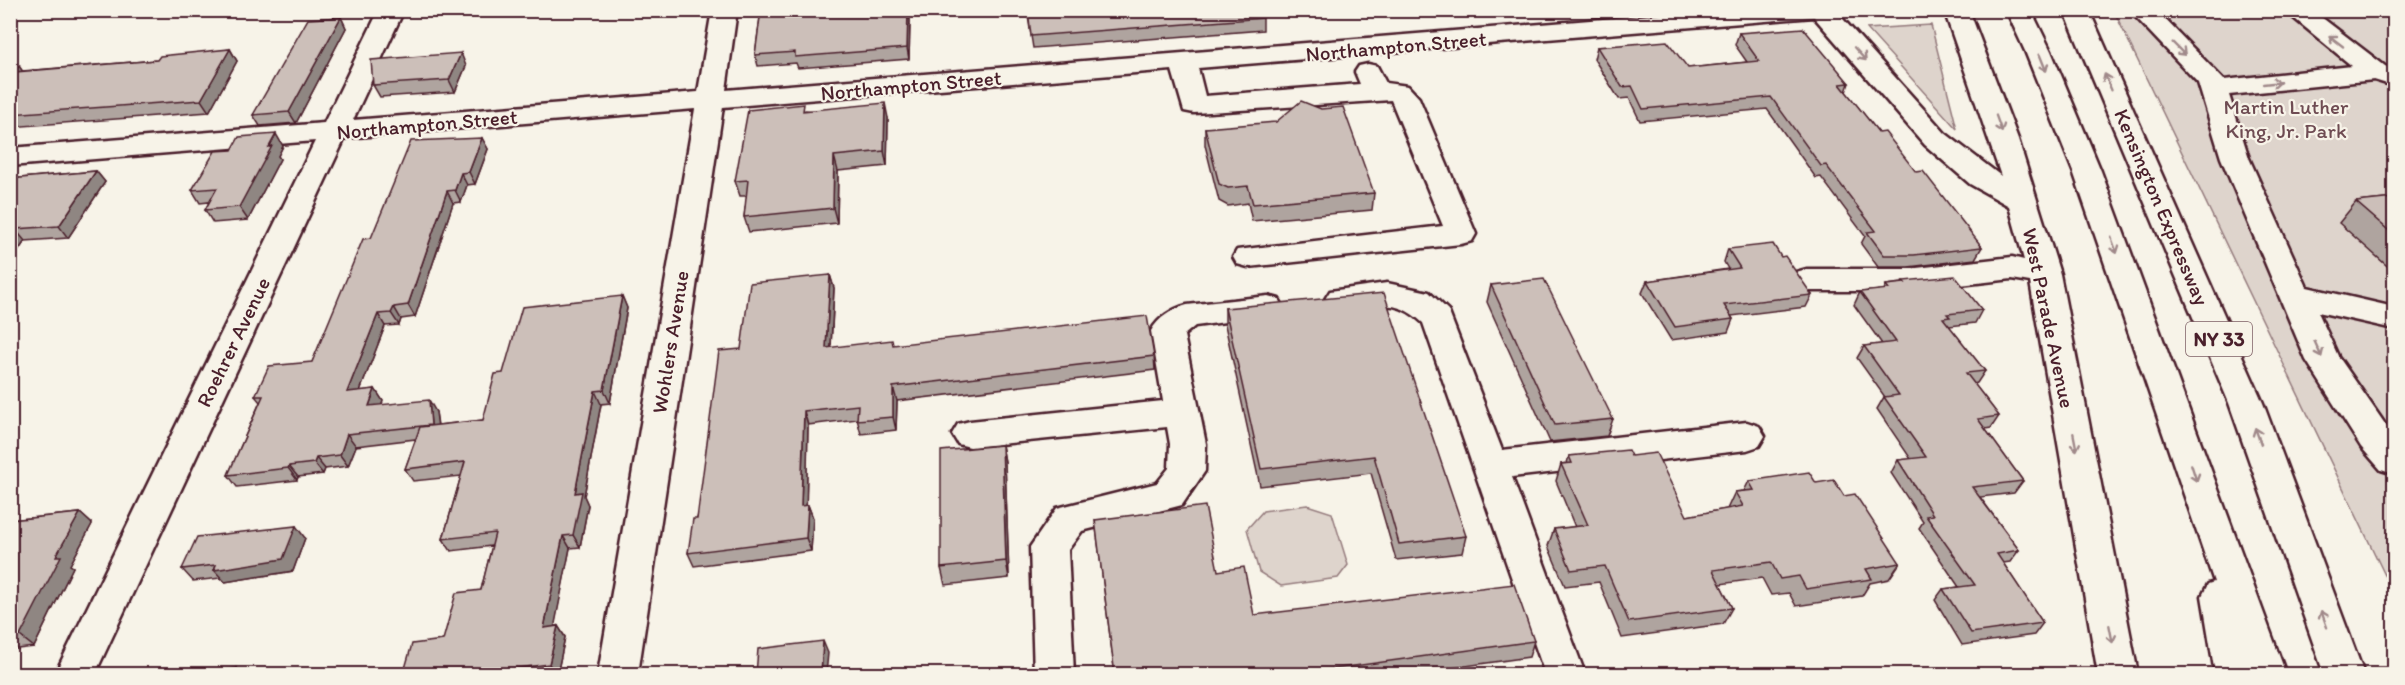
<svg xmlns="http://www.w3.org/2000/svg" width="2405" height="685" viewBox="0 0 2405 685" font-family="Itim,sans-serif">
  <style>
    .green { fill: #ded4cc; stroke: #947a7c; stroke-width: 1.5 }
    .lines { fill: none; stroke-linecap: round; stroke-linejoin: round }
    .minor-casing { stroke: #4a1f2b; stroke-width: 5 }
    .highway-casing { stroke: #4a1f2b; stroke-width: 5 }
    .minor { fill: #f7f3e8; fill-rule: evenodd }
    .highway { fill: #f7f3e8; fill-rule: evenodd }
    .wall { fill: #afa49f; stroke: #4a1f2b; stroke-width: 1.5 }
    .shaded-wall { fill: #8f8682; stroke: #4a1f2b; stroke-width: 1.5 }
    .building { fill: #ccbfb9; stroke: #4a1f2b; stroke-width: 1.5 }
    .oneway { stroke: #a0898a }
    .labels { text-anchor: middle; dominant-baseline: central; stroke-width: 4.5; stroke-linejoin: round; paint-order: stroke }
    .shield { fill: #f7f3e8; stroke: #7e5f64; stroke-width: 1.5 }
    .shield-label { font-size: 20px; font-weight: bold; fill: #4a1f2b }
    .street-label { font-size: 21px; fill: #4a1f2b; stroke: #f7f3e8 }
    .park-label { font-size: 21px; fill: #6f4c53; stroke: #f7f3e8 }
  </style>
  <rect width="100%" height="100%" fill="#f7f3e8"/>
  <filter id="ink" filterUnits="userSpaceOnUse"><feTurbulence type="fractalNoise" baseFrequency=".0167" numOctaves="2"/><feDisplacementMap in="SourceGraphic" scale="12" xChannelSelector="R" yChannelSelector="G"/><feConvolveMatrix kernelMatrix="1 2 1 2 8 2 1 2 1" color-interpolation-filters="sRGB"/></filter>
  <g filter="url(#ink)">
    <g class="green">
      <path d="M2114,11H2394V594Z"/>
      <path d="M1931,25L1957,129L1867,29Z"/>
      <path d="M1307,505L1332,513L1348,565L1338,578L1281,586L1259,572L1247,529L1263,511Z"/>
    </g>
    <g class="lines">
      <defs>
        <g id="minor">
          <path d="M379,10H404L353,120L698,92L712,10H737L726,90L1713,10H1835L1945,133L2001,176L1944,10H1969L2018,139L2060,274L2138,674H2098L2030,282L2012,279L1908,291H1807L1796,288L1791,280L1796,272L1807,269H1908L2012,257L2024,260L2009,206L1970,184L1925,145L1814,17L1198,68L1205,96L1360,84L1355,72L1359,66L1368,64L1377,66L1386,83L1408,86L1419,98L1476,234L1472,241L1461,244L1248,267L1237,264L1233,257L1237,250L1443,226L1391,100L1194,113L1184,111L1172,70L723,107L638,674H598L695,109L345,138L95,674H55L315,141L10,166V148L324,123Z"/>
          <path d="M2129,10H2156L2224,80L2352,66L2284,10H2312L2385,66L2394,70V82L2387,84L2374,80L2229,95L2249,158L2307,287L2394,307V329L2318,312L2338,356L2394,437V474L2381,470L2361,447L2306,360L2221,158L2198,83Z"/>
          <path d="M1387,283L1429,292L1448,310L1502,450L1747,422L1759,426L1765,436L1759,446L1747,450L1512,477L1585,674H1545L1423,323C1386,288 1368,318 1330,307L1325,299L1330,291Z"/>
          <path d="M1268,296L1279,299L1284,307L1279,315L1195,326L1184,335L1206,444L1205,471L1182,505L1082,531L1068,550L1074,674H1034L1030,547L1057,508L1157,483L1169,468L1170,444L1167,427L970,447L958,444L952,434L958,424L970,421L1163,401L1151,331C1158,318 1172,309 1187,305Z"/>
        </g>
        <g id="highway">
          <path d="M2006,10H2031L2051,51L2101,171L2286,674H2215L2202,596L2208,584L2214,582L2073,171L2025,51Z"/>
          <path d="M2064,10H2089L2263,403L2364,674H2324L2229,403Z"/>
        </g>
      </defs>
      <use href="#minor" class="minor-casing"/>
      <use href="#highway" class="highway-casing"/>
      <use href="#minor" class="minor"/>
      <use href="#highway" class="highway"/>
    </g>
    <g class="wall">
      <path d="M761,10H794V13L908,10L910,20L909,59L798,68L796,63L758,66L755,55Z"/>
      <path d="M1027,10H1261L1263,18V30L1033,48Z"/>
      <path d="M341,17L346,28L296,123L260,126L253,115Z"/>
      <path d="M1739,33L1849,83L1846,92L1879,133L1916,172L1982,247L1975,259L1908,267H1878L1861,244L1865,236L1821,177L1816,178L1767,109L1640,121L1629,98L1619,99L1594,59L1597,47L1688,68L1747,62L1735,45Z"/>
      <path d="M230,49L237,61L209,112L10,127V67L19,66L22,71L157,60Z"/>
      <path d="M466,66L455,92L380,97L373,85Z"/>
      <path d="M805,110L888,118L887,166L838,171L837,223L749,232L744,217L747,196H740L735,181Z"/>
      <path d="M1205,128L1374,193L1372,210L1252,221L1248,203L1228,206L1219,201L1205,145Z"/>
      <path d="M482,138L488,149L475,184L467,185L461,202L453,203L415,317L401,319L399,325L385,326L360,391L375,389L383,401L381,405L436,412L438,425L483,420L503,373L622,296L627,308L610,403L601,404L584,496L588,505L580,547L570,548L554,626H558L565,637L557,675H407L404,672L443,640L481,590L492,546L451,551L443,539L461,476L413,481L405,469L416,439L356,446L348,466L325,469L323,474L298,477L297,480L237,487L228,475L260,402L255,396L312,362L371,238Z"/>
      <path d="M283,146L278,156L280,159L248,220L213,223L205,210L209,202L200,203L192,190Z"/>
      <path d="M96,171L105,182L68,238L25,241L10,263V179Z"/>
      <path d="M2394,198V272L2339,223L2356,202Z"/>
      <path d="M1728,249L1812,295L1806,307L1731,316L1733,319L1728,332L1671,340L1642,293L1647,281L1728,269L1724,262Z"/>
      <path d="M830,275L834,288L831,348L894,345L1154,356L1155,370L897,401L896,430L861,434L857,419L808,425L806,505H808L813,518L811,551L694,566L688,553L741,349Z"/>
      <path d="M1903,281L1982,310L1975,323L1949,326L1985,371L1977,383L1974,384L1999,416L1991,428L1985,429L2023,481L2014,493L1980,497L2019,550L2010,562L2003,563L2043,623L2034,635L1962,645L1935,600L1943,589L1959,587L1919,528L1923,522L1891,473L1898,460L1911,459L1877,409L1884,397H1885L1857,358L1864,346L1882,344L1854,305L1860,292L1884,290L1886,285L1902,283Z"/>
      <path d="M1491,285L1613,419L1607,436L1550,442L1487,302Z"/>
      <path d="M1225,308L1466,536L1462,553L1396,560L1371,473L1260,486L1225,325Z"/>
      <path d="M1002,445L1005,462L1009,578L945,585L941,568Z"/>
      <path d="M1569,456H1631L1687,516L1727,509L1735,492L1744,491L1749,481L1816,483L1844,496L1900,563L1889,579L1870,583L1862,596L1796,606L1789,593L1771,595L1762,578L1720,584L1732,608L1723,624L1622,638L1599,582L1565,586L1548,546L1554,529L1575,527L1556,481L1561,464L1567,463Z"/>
      <path d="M80,513L92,524L70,565L73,567L34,647L10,650V520Z"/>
      <path d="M1095,520L1218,571L1254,615L1534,641L1529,657L1402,675H1115Z"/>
      <path d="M305,538L293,571L225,582L221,578L193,581L182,569Z"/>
    </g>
    <g class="shaded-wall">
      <path d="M908,10L910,20L909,59L907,48Z"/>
      <path d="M341,17L346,28L296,123L289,112Z"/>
      <path d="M230,49L237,61L209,112L201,100Z"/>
      <path d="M461,53L466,66L455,92L449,80Z"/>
      <path d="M19,66L28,79L14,72Z"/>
      <path d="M885,103L888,118L887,166L884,151Z"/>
      <path d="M276,134L283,146L278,156L280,159L248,220L239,207Z"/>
      <path d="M482,138L488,149L475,184L469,172Z"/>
      <path d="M834,156L838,171L837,223L833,208Z"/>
      <path d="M96,171L105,182L68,238L59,226Z"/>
      <path d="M461,173L467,185L461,202L455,190Z"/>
      <path d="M447,191L453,203L415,317L408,305Z"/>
      <path d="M15,229L25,241L10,263V237Z"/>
      <path d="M830,275L834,288L830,362L826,348Z"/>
      <path d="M622,296L627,308L610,403L604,390Z"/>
      <path d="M394,307L401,319L399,325L391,313Z"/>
      <path d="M378,314L385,326L355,404L347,392Z"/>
      <path d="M893,387L897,401L896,430L893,417Z"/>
      <path d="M375,389L383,401L377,418L369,406Z"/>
      <path d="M595,391L601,404L584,496L588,505L580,547L573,535L575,493Z"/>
      <path d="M429,400L436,412L439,436L431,425Z"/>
      <path d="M804,411L808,425L806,519L801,506Z"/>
      <path d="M347,434L356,446L348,466L340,455Z"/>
      <path d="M1002,445L1005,462L1009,578L1006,561Z"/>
      <path d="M316,458L325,469L323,474L314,463Z"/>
      <path d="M289,466L298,477L297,480L288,468Z"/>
      <path d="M808,505L813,518L811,551L806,538Z"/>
      <path d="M80,513L92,524L70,565L73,567L34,647L20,636L56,556Z"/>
      <path d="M296,526L305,538L293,571L225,582L214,570Z"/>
      <path d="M563,536L570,548L552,639L544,628Z"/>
      <path d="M558,626L565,637L557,675L549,664Z"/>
      <path d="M823,641L828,653L826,675H821Z"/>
      <path d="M237,668L244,675H235Z"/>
    </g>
    <g class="building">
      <path d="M761,10H791V14L841,10H870V11L908,10L907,48L795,57V52L755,55Z"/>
      <path d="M1028,10H1261L1263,18L1031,36Z"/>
      <path d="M341,17L289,112L253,115L308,19Z"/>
      <path d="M1803,28L1849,83L1840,84L1879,133L1885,132L1916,172L1923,171L1982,247L1914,255H1884L1867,232L1876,231L1826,165L1821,166L1771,97L1643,109L1632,86L1622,87L1597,47L1667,41L1688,68L1759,61L1739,33Z"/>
      <path d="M230,49L201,100L10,114V67L19,66L14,72L157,60L160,56Z"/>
      <path d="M461,53L449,80L373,85L371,60Z"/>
      <path d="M1301,101L1321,109L1343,107L1374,193L1253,204L1248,186L1228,188L1219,184L1205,128L1276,122Z"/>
      <path d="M885,103L884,151L834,156L833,208L744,217L748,180L735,181L748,110L804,104L803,111Z"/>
      <path d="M276,134L269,147L272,146L239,207L205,210L217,188L192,190L215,151L232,150L239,137Z"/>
      <path d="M482,138L469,172L461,173L455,190L447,191L408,305L394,307L391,313L378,314L347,392L375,389L369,406L429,400L431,425L347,434L340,455L316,458L314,463L289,466L288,468L228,475L263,396H255L269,366L312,362L363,239L371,238L411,141Z"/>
      <path d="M96,171L59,226L15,229L10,237V179Z"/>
      <path d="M2394,198V235L2356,202Z"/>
      <path d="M1773,244L1781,257L1785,256L1812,295L1724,305L1733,319L1675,327L1647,281L1740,268L1728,249Z"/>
      <path d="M830,275L826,348L892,340L893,345L1147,316L1154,356L893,387V417L857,420L858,405L804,411L801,506L808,505L806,538L688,553L693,519H697L719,351L741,349L750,283Z"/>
      <path d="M1955,276L1982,310L1947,314L1950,317L1943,318L1985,371L1966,373L1999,416L1978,419L2023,481L1972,487L2019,550L1997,554L2043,623L1971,633L1943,589L1975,585L1926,516L1933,515L1898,460L1926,457L1884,397L1899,395L1864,346L1896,342L1860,292L1889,289L1886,285L1905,283L1903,281Z"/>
      <path d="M1544,279L1613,419L1555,425L1491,285Z"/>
      <path d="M1384,293L1466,536L1399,544L1374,456L1261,469L1225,308Z"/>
      <path d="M622,296L604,390L595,391L575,493L582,492L573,535L563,536L544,628L558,626L549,664L466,675H427L428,669L404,672L412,644L443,640L456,593L481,590L495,533L443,539L465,462L405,469L420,427L483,420L495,374L503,373L522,307Z"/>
      <path d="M1002,445L1006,561L941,568V451Z"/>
      <path d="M1628,450L1631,456L1656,453L1687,516L1743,506L1735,492L1754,490L1749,481L1809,472L1816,483L1834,480L1844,496L1855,494L1900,563L1866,569L1872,579L1806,589L1799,576L1780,579L1771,562L1713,570L1732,608L1629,622L1605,566L1571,570L1554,529L1588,525L1561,464L1572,463L1569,456Z"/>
      <path d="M1205,506L1218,571L1244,567L1254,615L1514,584L1534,641L1289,675H1267L1266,668L1220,675H1115L1095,520Z"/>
      <path d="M80,513L56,556H61L20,636L10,637V520Z"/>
      <path d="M296,526L283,559L214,570L216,565L182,569L197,537Z"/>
      <path d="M823,641L821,675H756L758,649Z"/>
      <path d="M237,668L235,675H185Z"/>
    </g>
    <defs><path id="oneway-shaft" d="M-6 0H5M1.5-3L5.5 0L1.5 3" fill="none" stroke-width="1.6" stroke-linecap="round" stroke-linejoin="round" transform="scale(1.5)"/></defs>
    <g class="oneway">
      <use href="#oneway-shaft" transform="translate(2336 41) rotate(-142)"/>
      <use href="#oneway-shaft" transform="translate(2179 49) rotate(45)"/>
      <use href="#oneway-shaft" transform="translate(1860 54) rotate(48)"/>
      <use href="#oneway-shaft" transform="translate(2043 63) rotate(68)"/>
      <use href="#oneway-shaft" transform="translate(2108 82) rotate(-113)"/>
      <use href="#oneway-shaft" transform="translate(2272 83) rotate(-6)"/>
      <use href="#oneway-shaft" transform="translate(1999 124) rotate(70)"/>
      <use href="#oneway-shaft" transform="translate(2114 245) rotate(70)"/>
      <use href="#oneway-shaft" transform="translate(2318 349) rotate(66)"/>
      <use href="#oneway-shaft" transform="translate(2258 436) rotate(-110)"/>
      <use href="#oneway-shaft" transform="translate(2075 442) rotate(79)"/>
      <use href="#oneway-shaft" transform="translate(2194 473) rotate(72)"/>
      <use href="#oneway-shaft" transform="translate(2324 619) rotate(-110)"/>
      <use href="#oneway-shaft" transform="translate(2111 634) rotate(79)"/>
    </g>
  </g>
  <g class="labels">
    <rect class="shield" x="2186" y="322" width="66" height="34" rx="4.5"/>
    <g class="shield-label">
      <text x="2219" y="339">NY 33</text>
    </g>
    <g class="street-label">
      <text transform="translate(1396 46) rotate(-5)">Northampton Street</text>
      <text transform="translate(911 85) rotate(-5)">Northampton Street</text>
      <text transform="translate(427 124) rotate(-5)">Northampton Street</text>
      <text transform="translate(2162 207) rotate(67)">Kensington Expressway</text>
      <text transform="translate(2049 318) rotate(78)">West Parade Avenue</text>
      <text transform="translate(233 342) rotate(-64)">Roehrer Avenue</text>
      <text transform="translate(670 342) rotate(-81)">Wohlers Avenue</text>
    </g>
    <g class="park-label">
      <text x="2286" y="106">Martin Luther<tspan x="2286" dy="24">King, Jr. Park</tspan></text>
    </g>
  </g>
  <rect width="2405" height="685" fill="none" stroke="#f7f3e8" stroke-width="36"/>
  <rect x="18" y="18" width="2369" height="649" fill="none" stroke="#4a1f2b" stroke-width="2" filter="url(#ink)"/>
</svg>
